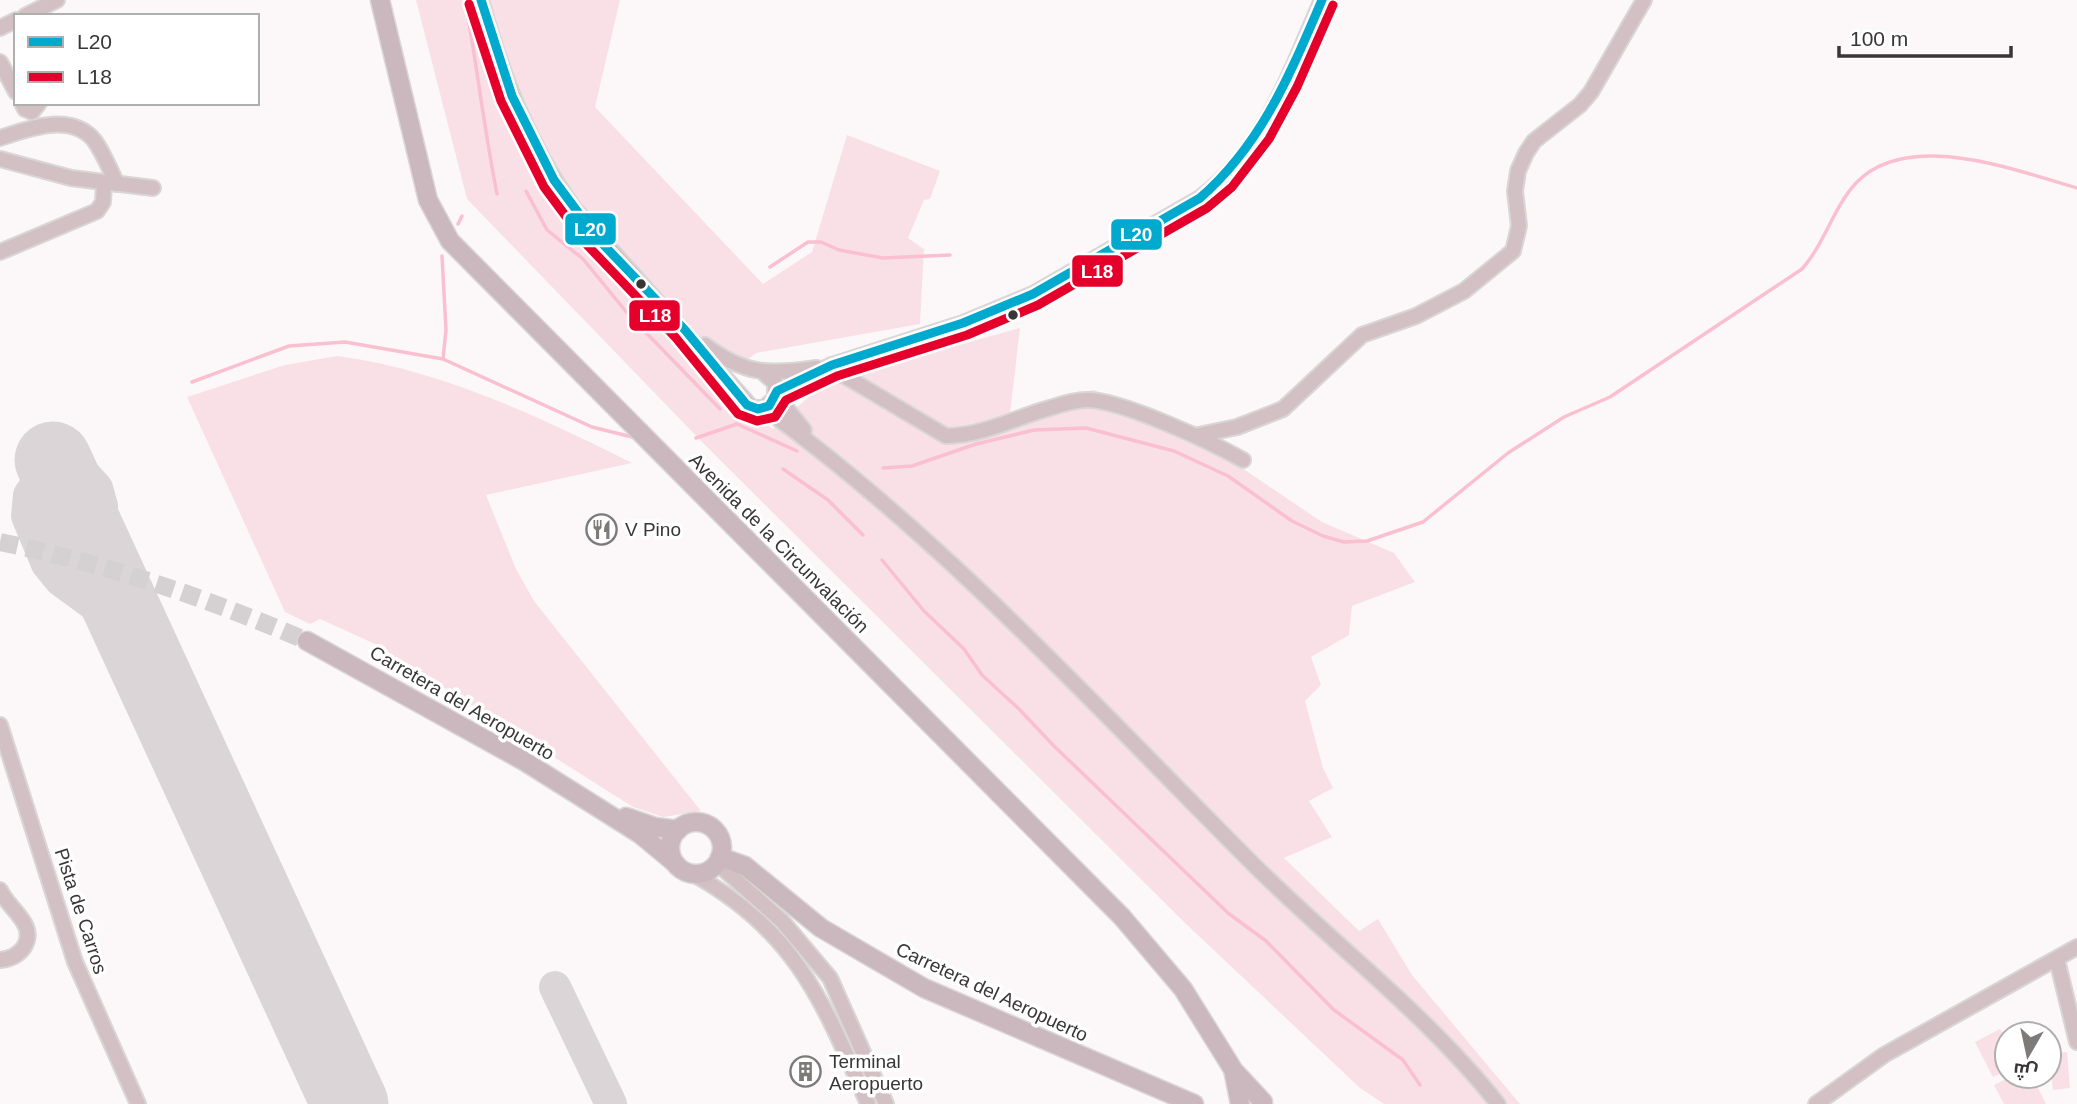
<svg xmlns="http://www.w3.org/2000/svg" width="2077" height="1104" viewBox="0 0 2077 1104" font-family="Arial,Cairo,sans-serif">
  <style>
    .green { fill: #f9e0e7 }
    .lines { fill: none; stroke-linecap: round; stroke-linejoin: round }
    .stream { stroke: #fabfd1; stroke-width: 3.5 }
    .taxiway { stroke: #dcd5d7; stroke-width: 32 }
    .runway { stroke: #dcd5d7; stroke-width: 77 }
    .major-tunnel { stroke: #d5d1d2; stroke-width: 18; stroke-dasharray: 18 9; stroke-linecap: butt }
    .minor-casing { stroke: #d8d6d6; stroke-width: 18 }
    .major-casing { stroke: #d8d6d6; stroke-width: 21 }
    .minor { stroke: #d2c0c5; stroke-width: 14 }
    .major { stroke: #cbb7be; stroke-width: 18 }
    .bus-1-casing { stroke: #fff; stroke-width: 14 }
    .bus-2-casing { stroke: #fff; stroke-width: 14 }
    .bus-1 { stroke: #00a9ce; stroke-width: 9 }
    .bus-2 { stroke: #e4002b; stroke-width: 9 }
    .bus-dot { fill: #383636; stroke: #fff; stroke-width: 2.5 }
    .labels { text-anchor: middle; dominant-baseline: central; stroke-width: 7; stroke-linejoin: round; paint-order: stroke }
    .poi-label { font-size: 19px; fill: #383636; stroke: #fff; text-anchor: start }
    .street-label { font-size: 19px; fill: #383636; stroke: #fff }
    .line-badge { stroke: #fff; stroke-width: 2.5 }
    .badge-label { font-size: 19px; text-anchor: middle; font-weight: bold; fill: #fff }
  </style>
  <rect width="100%" height="100%" fill="#fcf8f9"/>
  <g class="green">
    <path d="M416,0H620L595,107L763,284L812,252L847,135L940,171L930,199L924,200L908,238L924,249L920,324L756,353L720,381L754,416L773,429L813,393L879,367L1020,328L1010,414L1061,396L1094,390L1183,425L1217,427L1233,462L1322,522L1394,553L1415,582L1352,606L1349,635L1311,657L1321,685L1305,701L1323,768L1333,788L1309,801L1332,837L1284,858L1359,931L1378,919L1412,975L1520,1104H1384L1360,1088L1185,923L704,444L467,199Z"/>
    <path d="M337,356C439,369 541,417 632,463L486,495L516,569L534,601L701,811L663,817L633,807L375,644L320,619L310,624L285,612L187,397L285,365Z"/>
    <path d="M2000,1029L2007,1041V1070L1993,1077L1975,1042Z"/>
    <path d="M2067,1052L2070,1088L2053,1090L2049,1053Z"/>
    <path d="M2012,1076H2032L2046,1104H2004L1994,1085Z"/>
  </g>
  <g class="lines">
    <g class="stream">
      <path d="M465,0C477,65 484,129 497,194"/>
      <path d="M526,191L547,230L583,259L628,314L720,409"/>
      <path d="M458,224L462,216"/>
      <path d="M442,256L446,330L443,359"/>
      <path d="M770,267L808,242H821L839,250L883,258L950,255"/>
      <path d="M192,382L289,346L345,342L443,359L592,427L632,437"/>
      <path d="M696,438L737,424L797,451"/>
      <path d="M883,468L912,466L976,444L1034,430L1086,428L1174,451L1228,476L1292,521L1323,536L1344,542L1367,541L1423,522L1508,453L1564,417L1610,397L1802,269C1825,243 1833,208 1856,183C1908,128 2017,171 2077,188"/>
      <path d="M783,469L828,500L863,535"/>
      <path d="M882,560L924,611L964,649L982,675L1019,709L1054,746L1228,913L1266,941L1334,1010L1403,1060L1420,1085"/>
    </g>
    <g class="taxiway">
      <path d="M95,552L102,506L97,488L87,477L75,472L64,471L40,480L29,495L27,516L47,564L60,580L127,629L148,666"/>
      <path d="M555,987L611,1104"/>
    </g>
    <path class="runway" d="M53,460L350,1104"/>
    <path class="major-tunnel" d="M0,542C107,564 207,598 307,641"/>
    <defs>
      <g id="minor">
        <path d="M481,0C502,75 528,144 573,207L752,408H764L775,398V383L764,373"/>
        <path d="M25,16L57,0"/>
        <path d="M0,28L16,20"/>
        <path d="M0,62L16,92"/>
        <path d="M22,103L25,109L32,112L39,103"/>
        <path d="M0,138C28,129 70,112 94,140C103,152 110,170 117,184"/>
        <path d="M0,159L71,178L153,188"/>
        <path d="M0,252L97,211L103,202L104,183"/>
        <path d="M705,345C745,375 769,375 817,368"/>
        <path d="M832,365L843,375L946,436C982,436 1017,417 1050,408C1062,404 1075,400 1087,400C1122,400 1211,442 1243,460"/>
        <path d="M777,391L832,365L963,323L1033,294L1200,198C1265,149 1290,72 1322,0"/>
        <path d="M776,395L804,430"/>
        <path d="M764,408C944,539 1095,706 1252,863C1333,944 1427,1014 1498,1104"/>
        <path d="M1199,435L1237,427L1283,409L1362,335L1416,316L1464,291L1513,251L1519,226L1515,191L1518,171L1526,153L1534,141L1580,105L1591,92L1644,0"/>
        <path d="M0,725L75,962L138,1104"/>
        <path d="M717,863L782,921L830,978L886,1104"/>
        <path d="M693,874C796,931 823,1002 868,1104"/>
        <path d="M0,890C8,909 38,924 24,947C18,956 10,959 0,960"/>
        <path d="M2057,960L2077,1042"/>
        <path d="M1816,1104L1884,1055L2077,947"/>
      </g>
      <g id="major">
        <path d="M380,0L428,200L450,241L1122,917L1183,989L1234,1071L1263,1102"/>
        <path d="M307,641L524,761L640,834L675,863"/>
        <path d="M626,817L655,827L678,830"/>
        <circle cx="696" cy="848" r="26"/>
        <path d="M720,857L745,866L821,928L924,988L1194,1104"/>
        <path d="M1234,1074L1240,1104"/>
      </g>
    </defs>
    <use href="#minor" class="minor-casing"/>
    <use href="#major" class="major-casing"/>
    <use href="#minor" class="minor"/>
    <use href="#major" class="major"/>
    <defs>
      <path id="bus-1" d="M481,0L512,96L554,180L597,238L685,330L747,405L758,409L769,406L777,391L832,365L963,323L1033,294L1200,198C1262,144 1290,74 1322,0"/>
      <path id="bus-2" d="M469,4L501,101L544,187L588,246L676,338L738,414L757,421L775,417L786,400L837,376L967,335L1038,305L1207,208L1232,187L1269,139L1297,87L1333,5"/>
    </defs>
    <use href="#bus-1" class="bus-1-casing"/>
    <use href="#bus-2" class="bus-2-casing"/>
    <use href="#bus-1" class="bus-1"/>
    <use href="#bus-2" class="bus-2"/>
  </g>
  <defs>
    <symbol id="restaurant-ring" viewBox="-11 -11 22 22"><circle r="9.5" fill="#fff" stroke="#7d7a7a" stroke-width="1.5"/><path d="M-5-6h1v4h1v-4h1v4h1v-4h1v5L-1.5 .5V6h-2V.5L-5-1ZM5-6V6H3V1.5H1.5Q1.5-4 5-6Z" fill="#7d7a7a"/></symbol>
    <symbol id="building-ring" viewBox="-11 -11 22 22"><circle r="9.5" fill="#fff" stroke="#7d7a7a" stroke-width="1.5"/><path d="M-4-6H4V6H1V3H-1V6H-4ZM-2.5-4.3h1.7v1.8h-1.7ZM.8-4.3h1.7v1.8H.8ZM-2.5-1h1.7V.8h-1.7ZM.8-1h1.7V.8H.8Z" fill="#7d7a7a"/></symbol>
  </defs>
  <g fill-rule="evenodd">
    <use href="#restaurant-ring" x="584" y="512" width="35" height="35"/>
    <use href="#building-ring" x="788" y="1054" width="35" height="35"/>
  </g>
  <g class="bus-dot">
    <circle cx="641" cy="284" r="6"/>
    <circle cx="1013" cy="315" r="6"/>
  </g>
  <g class="labels">
    <g class="poi-label">
      <text x="625" y="529">V Pino</text>
      <text x="829" y="1061">Terminal<tspan x="829" dy="22">Aeropuerto</tspan></text>
    </g>
    <g class="street-label">
      <text transform="translate(779 543) rotate(45)">Avenida de la Circunvalación</text>
      <text transform="translate(462 703) rotate(30)">Carretera del Aeropuerto</text>
      <text transform="translate(81 911) rotate(72)">Pista de Carros</text>
      <text transform="translate(992 992) rotate(25)">Carretera del Aeropuerto</text>
    </g>
  </g>
  <g class="line-badge">
    <rect x="564" y="212" width="53" height="34" rx="7" fill="#00a9ce"/>
    <rect x="1110" y="218" width="53" height="33" rx="7" fill="#00a9ce"/>
    <rect x="1071" y="254" width="53" height="34" rx="7" fill="#e4002b"/>
    <rect x="628" y="299" width="53" height="33" rx="7" fill="#e4002b"/>
  </g>
  <g class="badge-label">
    <text x="590" y="236">L20</text>
    <text x="1136" y="241">L20</text>
    <text x="1097" y="278">L18</text>
    <text x="655" y="322">L18</text>
  </g>
  <rect x="14" y="14" width="245" height="91" fill="#ffffff" stroke="#afafaf" stroke-width="2"/>
  <rect x="28" y="37" width="35" height="10" fill="#00a9ce" stroke="#afafaf" stroke-width="2"/>
  <text x="77" y="49" font-size="21" fill="#383636">L20</text>
  <rect x="28" y="72" width="35" height="10" fill="#e4002b" stroke="#afafaf" stroke-width="2"/>
  <text x="77" y="84" font-size="21" fill="#383636">L18</text>
  <g transform="translate(2028 1055) rotate(189)"><circle r="33" fill="#ffffff" stroke="#afafaf" stroke-width="2"/>
  <path d="M0-5L12 26L0 18L-12 26Z" fill="#7d7a7a"/>
  <text y="-10" font-size="19" font-weight="bold" text-anchor="middle" fill="#383636">ش</text>
  </g>
  <path d="M1839 46v10h172v-10" fill="none" stroke="#383636" stroke-width="3.5"/>
  <text x="1850" y="46" font-size="21" fill="#383636" stroke="#ffffff" stroke-width="5" paint-order="stroke">100 m</text>
</svg>
